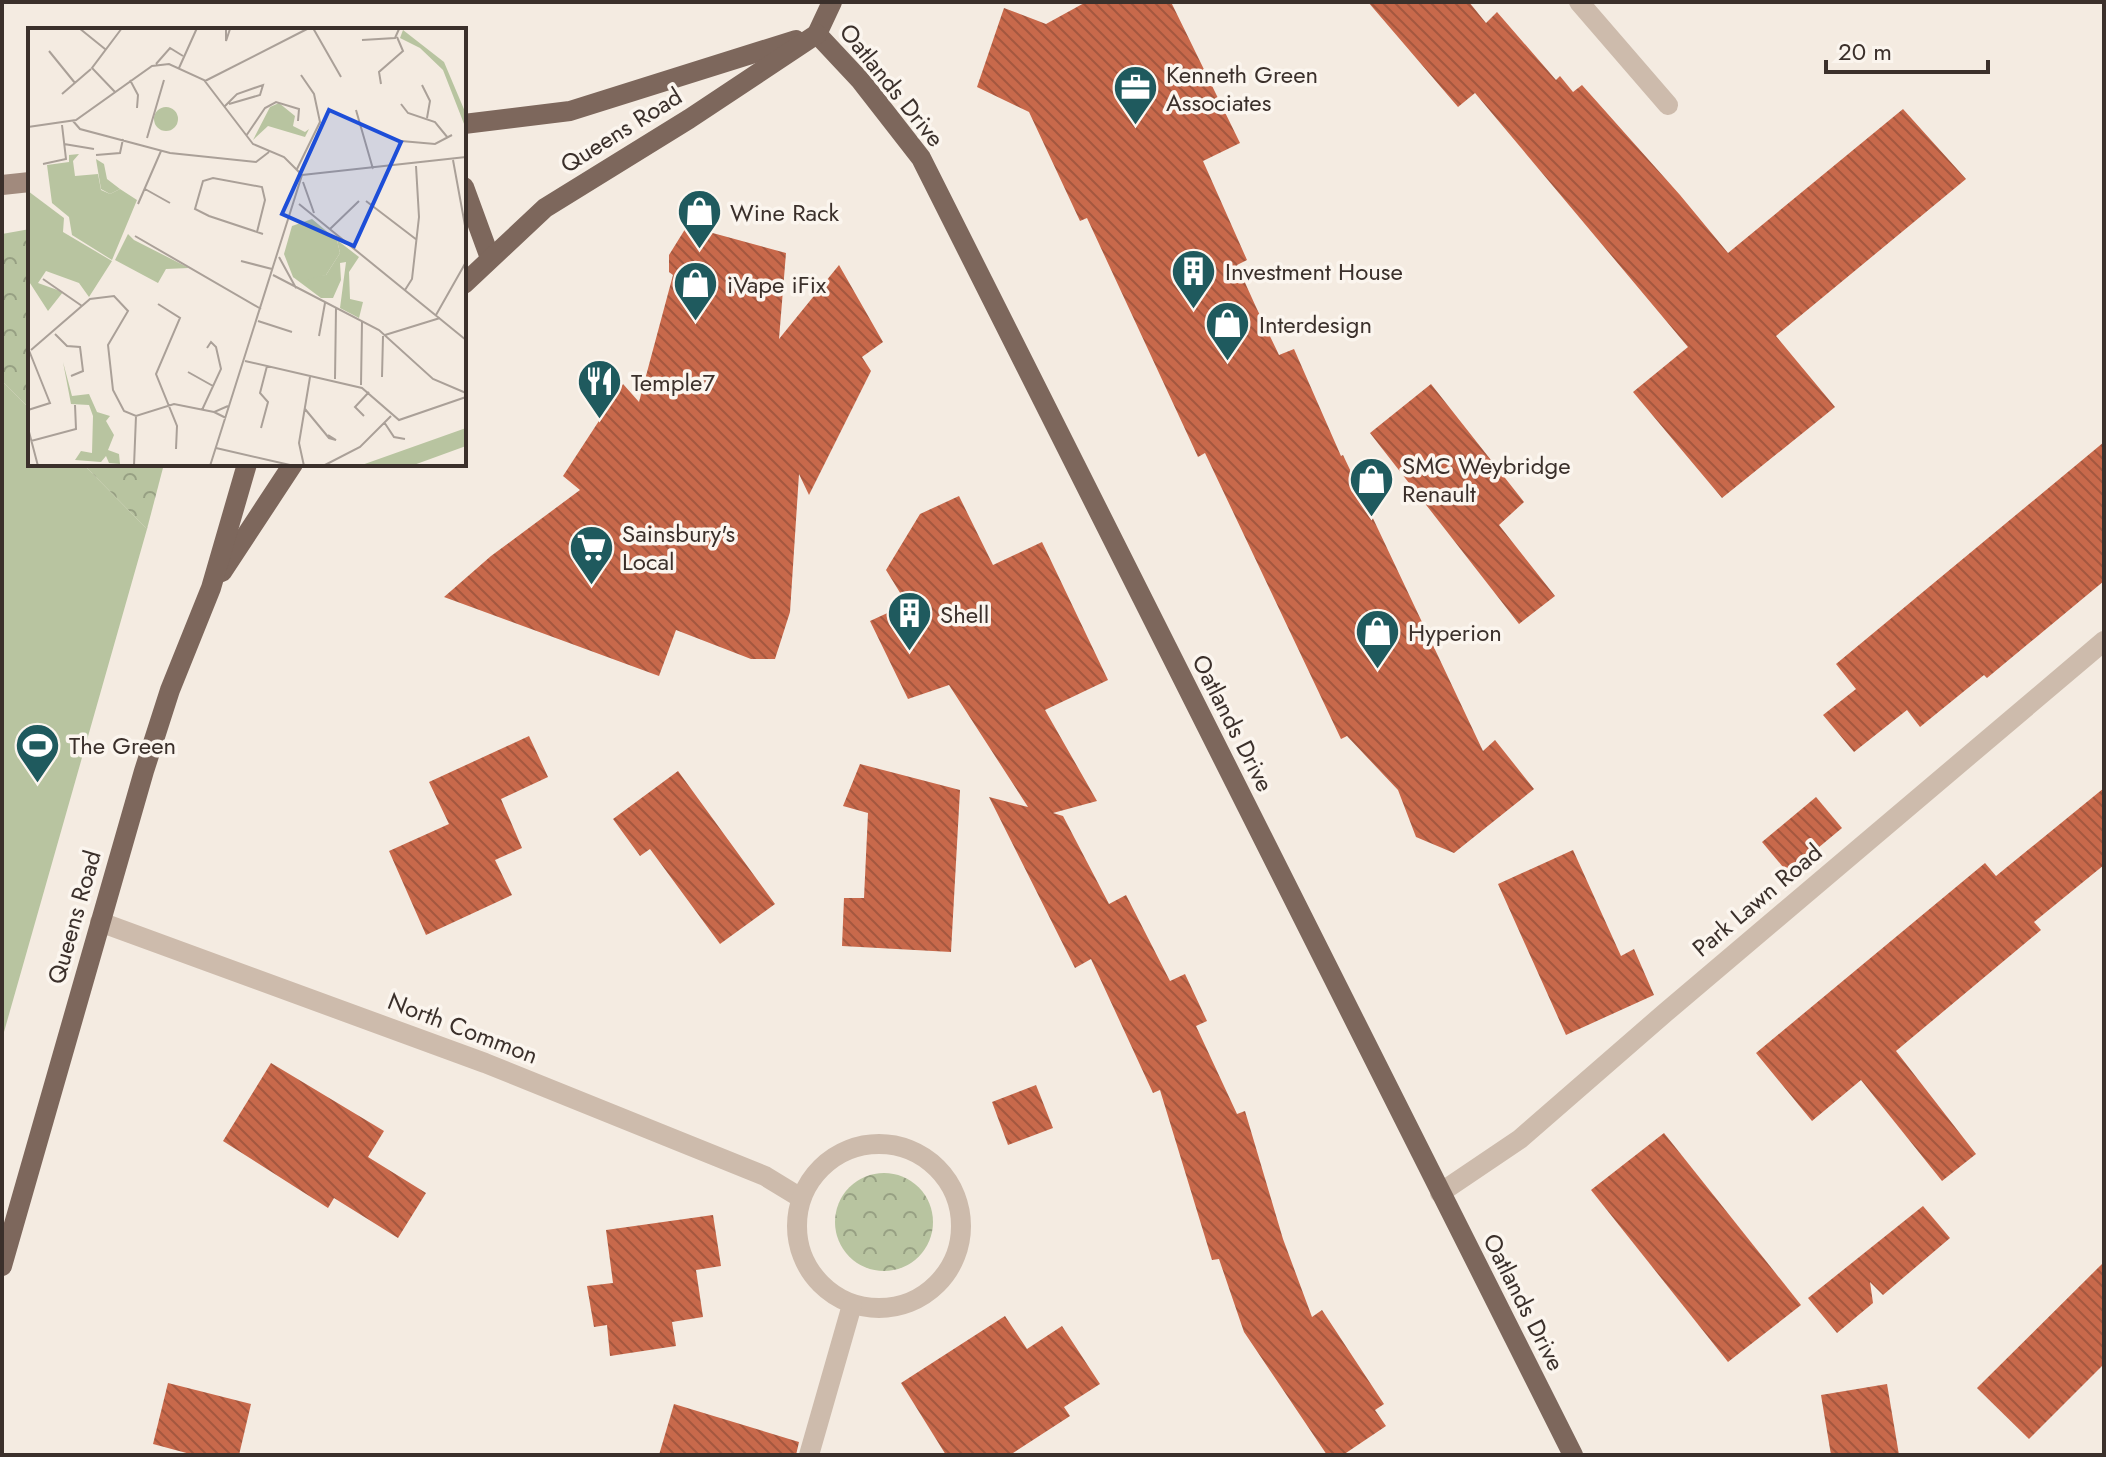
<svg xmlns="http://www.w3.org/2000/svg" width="2106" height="1457" viewBox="0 0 2106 1457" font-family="Jost,sans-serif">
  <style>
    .forest { fill: url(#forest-crowns) }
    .pitch { fill: #b8c4a0 }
    .building { fill: url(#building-back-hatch) }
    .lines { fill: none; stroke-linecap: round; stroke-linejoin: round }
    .minor { stroke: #cdbbac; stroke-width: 20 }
    .secondary { stroke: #a18a7d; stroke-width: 20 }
    .primary { stroke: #7d675c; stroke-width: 20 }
    .labels { text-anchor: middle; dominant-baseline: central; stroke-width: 7; stroke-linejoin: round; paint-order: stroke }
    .poi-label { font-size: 24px; fill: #3b302b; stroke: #fbf5ee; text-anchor: start }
    .street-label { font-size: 24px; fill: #3b302b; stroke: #fbf5ee }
    .inset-road { fill: none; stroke: #aaa098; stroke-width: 2 }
    .view { fill: #1d4ed8; fill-opacity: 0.15; stroke: #1d4ed8; stroke-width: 4 }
    .inset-edge { fill: none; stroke: #3b302b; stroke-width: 4 }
  </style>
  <defs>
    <pattern id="forest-crowns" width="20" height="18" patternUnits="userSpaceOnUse" patternTransform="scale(2)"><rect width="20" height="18" fill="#b8c4a0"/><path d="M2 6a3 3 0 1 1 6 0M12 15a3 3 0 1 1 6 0" fill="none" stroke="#97a083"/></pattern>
    <pattern id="building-back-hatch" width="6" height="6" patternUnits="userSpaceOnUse" patternTransform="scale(2)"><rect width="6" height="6" fill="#c8694b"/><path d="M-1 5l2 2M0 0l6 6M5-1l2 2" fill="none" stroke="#a4573f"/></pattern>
  </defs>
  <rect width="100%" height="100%" fill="#f4ebe1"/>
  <g class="forest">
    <path d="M30,229V409L2,381V234Z"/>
    <path d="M83,464H164L147,529Z"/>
    <circle cx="884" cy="1222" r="49"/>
  </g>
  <path class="pitch" d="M2,381L30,409V464H83L147,529L2,1039Z"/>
  <g class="building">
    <path d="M1086,2H1171L1240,143L1203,161L1247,260L1237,265L1256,307L1279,355L1294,349L1341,456L1343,455L1483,751L1495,740L1534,789L1454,853L1416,837L1398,790L1347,736L1341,739L1205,453L1198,457L1087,218L1080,221L1029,112L977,87L1004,8L1046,24Z"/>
    <path d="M1368,2H1469L1486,23L1497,12L1556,80L1560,76L1573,92L1582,85L1680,195L1728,253L1903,109L1966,179L1776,336L1835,407L1722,498L1633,392L1688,347L1475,93L1458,107Z"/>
    <path d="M687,226L786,253L779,339L839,265L883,342L862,357L871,371L809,495L799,474L790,612L775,659H751L676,630L659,676L444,597L491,556L580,490L563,476L623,384L639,402L673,275L669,272V255Z"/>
    <path d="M1431,384L1524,502L1499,525L1555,596L1519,624L1370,433Z"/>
    <path d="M2104,442V581L1987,678L1984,675L1920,727L1907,710L1854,752L1823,715L1856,689L1836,664Z"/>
    <path d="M959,496L993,565L1042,542L1108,680L1045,710L1097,801L1053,813L1063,816L1109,904L1126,895L1170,981L1185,974L1207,1021L1196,1026L1237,1114L1245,1111L1283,1239L1312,1317L1322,1310L1384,1404L1375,1410L1386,1426L1343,1455H1327L1244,1332L1219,1259L1212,1260L1160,1090L1153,1093L1091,959L1075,968L989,797L1028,807L949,685L908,699L870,621L907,604L886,570L920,514Z"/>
    <path d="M529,736L548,777L501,799L522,848L495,860L512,895L426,935L389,851L449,824L429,782Z"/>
    <path d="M860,764L960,790L951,952L842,946L844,898H864L868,813L843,806Z"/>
    <path d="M678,771L775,904L720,944L650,849L640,856L613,819Z"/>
    <path d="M2104,788V865L2034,922L2041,930L1896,1051L1976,1154L1942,1181L1861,1080L1812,1121L1756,1053L1985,863L1996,876Z"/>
    <path d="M1816,797L1842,828L1788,873L1762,842Z"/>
    <path d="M1573,850L1621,956L1634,949L1654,995L1566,1035L1498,884Z"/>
    <path d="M271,1063L384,1131L368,1157L426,1193L398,1238L334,1198L328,1208L223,1141Z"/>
    <path d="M1036,1085L1053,1128L1008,1145L992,1102Z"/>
    <path d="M1664,1133L1801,1305L1728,1362L1591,1190Z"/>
    <path d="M1923,1206L1950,1238L1883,1295L1870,1282L1873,1303L1837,1333L1808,1298Z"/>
    <path d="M713,1215L721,1266L696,1270L703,1317L672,1322L676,1346L610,1356L607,1325L594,1327L587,1286L613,1283L606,1230Z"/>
    <path d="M2104,1262V1364L2029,1439L1977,1388Z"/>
    <path d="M1005,1316L1027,1349L1062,1326L1100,1384L1064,1407L1070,1416L1010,1455H946L901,1383Z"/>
    <path d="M168,1383L251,1404L239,1455H194L153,1444Z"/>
    <path d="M1887,1384L1899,1455H1831L1821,1395Z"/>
    <path d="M674,1404L799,1442L796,1455H659Z"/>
  </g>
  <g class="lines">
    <g class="minor">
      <path d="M1579,2L1668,105"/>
      <path d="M100,922L485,1063L765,1176L801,1198"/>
      <circle cx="879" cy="1226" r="82"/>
      <path d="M1440,1193L1520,1139L1666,1012L2104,641"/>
      <path d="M809,1455L852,1305"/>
    </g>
    <path class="secondary" d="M2,185L30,182"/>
    <g class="primary">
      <path d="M817,34L861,81L921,158L1573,1455"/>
      <path d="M817,34L832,2"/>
      <path d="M464,124L570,111L796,40"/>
      <path d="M464,187L490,258"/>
      <path d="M464,284L545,208L689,119L817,34"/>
      <path d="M222,572L293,464"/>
      <path d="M2,1266L144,771L170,690L211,588L247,464"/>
    </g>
  </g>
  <defs>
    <symbol id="office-pin" viewBox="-11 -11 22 30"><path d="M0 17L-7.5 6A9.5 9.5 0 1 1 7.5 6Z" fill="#1f5a5e" stroke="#fbf5ee"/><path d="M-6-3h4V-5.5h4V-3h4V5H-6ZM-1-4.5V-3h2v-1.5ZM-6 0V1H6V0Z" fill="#fff"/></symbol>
    <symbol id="shop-pin" viewBox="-11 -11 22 30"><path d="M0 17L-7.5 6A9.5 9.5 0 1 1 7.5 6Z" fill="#1f5a5e" stroke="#fbf5ee"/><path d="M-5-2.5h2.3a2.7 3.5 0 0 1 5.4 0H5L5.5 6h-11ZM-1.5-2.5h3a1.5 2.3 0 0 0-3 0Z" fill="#fff"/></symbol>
    <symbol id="building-pin" viewBox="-11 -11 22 30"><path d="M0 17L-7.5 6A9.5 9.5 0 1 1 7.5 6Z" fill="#1f5a5e" stroke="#fbf5ee"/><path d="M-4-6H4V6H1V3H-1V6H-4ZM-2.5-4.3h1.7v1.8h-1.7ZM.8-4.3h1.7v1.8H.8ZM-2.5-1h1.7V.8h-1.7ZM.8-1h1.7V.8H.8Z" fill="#fff"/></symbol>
    <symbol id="restaurant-pin" viewBox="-11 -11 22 30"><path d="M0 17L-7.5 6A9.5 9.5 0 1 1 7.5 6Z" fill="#1f5a5e" stroke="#fbf5ee"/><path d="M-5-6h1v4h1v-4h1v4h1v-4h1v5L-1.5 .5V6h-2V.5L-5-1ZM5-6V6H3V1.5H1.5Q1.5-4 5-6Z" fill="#fff"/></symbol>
    <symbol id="supermarket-pin" viewBox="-11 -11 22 30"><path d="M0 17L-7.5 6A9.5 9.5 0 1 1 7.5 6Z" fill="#1f5a5e" stroke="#fbf5ee"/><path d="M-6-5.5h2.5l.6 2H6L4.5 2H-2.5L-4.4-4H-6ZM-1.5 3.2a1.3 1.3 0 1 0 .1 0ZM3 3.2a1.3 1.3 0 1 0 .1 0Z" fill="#fff"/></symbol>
    <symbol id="stadium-pin" viewBox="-11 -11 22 30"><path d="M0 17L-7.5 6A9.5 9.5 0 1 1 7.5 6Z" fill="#1f5a5e" stroke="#fbf5ee"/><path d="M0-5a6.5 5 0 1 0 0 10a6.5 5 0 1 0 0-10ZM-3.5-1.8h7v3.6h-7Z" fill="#fff"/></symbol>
  </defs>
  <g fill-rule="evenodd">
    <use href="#office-pin" x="1110" y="62" width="51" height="69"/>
    <use href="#shop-pin" x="674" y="186" width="51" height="69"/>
    <use href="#building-pin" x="1168" y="246" width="51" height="69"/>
    <use href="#shop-pin" x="670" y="258" width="51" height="69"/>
    <use href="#shop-pin" x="1202" y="298" width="51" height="69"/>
    <use href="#restaurant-pin" x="574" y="356" width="51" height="69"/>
    <use href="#shop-pin" x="1346" y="454" width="51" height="69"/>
    <use href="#supermarket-pin" x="566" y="522" width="51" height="69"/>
    <use href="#building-pin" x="884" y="588" width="51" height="69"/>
    <use href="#shop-pin" x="1352" y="606" width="51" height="69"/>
    <use href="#stadium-pin" x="12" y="720" width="51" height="69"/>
  </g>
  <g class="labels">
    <g class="poi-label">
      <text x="1166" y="74">Kenneth Green<tspan x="1166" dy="28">Associates</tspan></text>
      <text x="730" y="212">Wine Rack</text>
      <text x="1225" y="271">Investment House</text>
      <text x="727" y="284">iVape iFix</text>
      <text x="1259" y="324">Interdesign</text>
      <text x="631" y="382">Temple7</text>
      <text x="1402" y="465">SMC Weybridge<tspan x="1402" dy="28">Renault</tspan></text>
      <text x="622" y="533">Sainsbury's<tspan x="622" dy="28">Local</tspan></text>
      <text x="940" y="614">Shell</text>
      <text x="1408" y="632">Hyperion</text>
      <text x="69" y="745">The Green</text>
    </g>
    <g class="street-label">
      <text transform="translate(892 85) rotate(51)">Oatlands Drive</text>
      <text transform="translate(621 130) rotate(-32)">Queens Road</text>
      <text transform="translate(1233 723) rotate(63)">Oatlands Drive</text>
      <text transform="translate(1757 900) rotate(-40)">Park Lawn Road</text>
      <text transform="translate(74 917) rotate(-74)">Queens Road</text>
      <text transform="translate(463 1028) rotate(21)">North Common</text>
      <text transform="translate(1524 1302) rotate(63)">Oatlands Drive</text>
    </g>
  </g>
  <g transform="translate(28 28)">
    <rect width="438" height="438" fill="#f4ebe1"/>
    <path d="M251,75L267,88L265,98L277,104L281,101L277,109L240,98L225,112L242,79Z" fill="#b8c4a0"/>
    <path d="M375,2L416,34L438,86V101L415,42L392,20L372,10ZM51,126L45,133L47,148L70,146L73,162L82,166L92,161L109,172L84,232L44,207L41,189L24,175L19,137L41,134V127ZM100,206L106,212L161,240L138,241L130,255L87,232ZM309,212L331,229L321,244L322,271L335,274L331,290L312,280L318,234L312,235L313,252L305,270H293L265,249L298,247L312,225ZM35,334L44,368L61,366L69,384L82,388L78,393L86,407L80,422L91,426L92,436L81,435L78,428L73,434L47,432L53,423L64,425L65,388L61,377L43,376ZM438,400V418L383,438H331Z" fill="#b8c4a0"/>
    <path d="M68,131L76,136L79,151L92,161L82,166L73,161ZM0,163L36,190L35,204L84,233L61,269L51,255L18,243L10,255L35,264L20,283L0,252Z" fill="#b8c4a0"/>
    <path d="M126 91a12 12 0 1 1 24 0a12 12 0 1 1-24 0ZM284,191L309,212L312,225L298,247L277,252L265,249L256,226L264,198Z" fill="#b8c4a0"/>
    <path class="inset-road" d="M51,0L77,21M198,0V13L202,1M285,0L313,49M334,12L367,10L371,1M21,23L47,55M128,36L142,20L155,28M151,40L169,0M102,52L110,67L109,80M177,53L281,0M353,56L351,44L375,23L369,9M394,57L402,73L399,90M87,64L64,40L94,0M34,66L63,41M373,76L380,85L407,94L420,110M197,78L209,66L235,57L232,67L201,76M328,82L345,141M45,93L52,101L142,125L228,134L241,124M0,99L48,92L124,38L141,36L176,52L225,116L256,129L274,147M218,108L237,80L248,74L271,81L270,93M119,110L136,52M373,113L407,116L424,107M36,116L66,121M68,127L92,125L95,111M425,132L438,203M15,136L38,131L34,97M269,141L292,94L286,66L273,47M274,147L438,129M275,154L286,185M117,161L142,175M338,173L389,212M110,176L133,123M271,176L438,312M302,201L331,173M229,204L237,172L234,159L185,150L175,153L167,181L181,188L235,206M107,208L233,281M251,229L268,260M213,233L244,241M245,247L351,302L405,351L438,365M15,251L54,278M377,262L384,251L391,189L388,138M130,276L152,290L128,346L149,398L148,421M408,287L438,234M230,293L264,304M27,306L39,318L52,319L55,343L43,348M357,307L412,290M291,308L297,275M0,320L22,375L0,382M3,322L62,271L86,268L100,283L80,317L85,362L96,383L108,388L146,376L186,384M217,333L334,360L371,392L438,369M160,344L185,358M354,349L355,308M307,351L308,280M333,357L334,294M277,381L301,410L308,412L300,407M174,382L193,341L188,319L183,314L179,320M336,388L327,379L341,364M198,390L186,384L200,378M356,394L366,409L377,411M0,400L10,438M233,400L240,374L232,365L239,338M3,413L48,401L47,377M188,420L262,437M106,438L108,388M182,438L274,147M276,438L271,415L282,349M295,438L332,419L363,388"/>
    <path class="view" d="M301,82L373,114L326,218L254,186Z"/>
    <rect width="438" height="438" class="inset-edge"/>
  </g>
  <rect width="2106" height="1457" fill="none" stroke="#3b302b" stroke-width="8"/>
  <path d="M1826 60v12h162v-12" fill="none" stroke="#3b302b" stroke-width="4"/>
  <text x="1838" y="60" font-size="24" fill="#3b302b" stroke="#fbf5ee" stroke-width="6" paint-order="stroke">20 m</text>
</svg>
